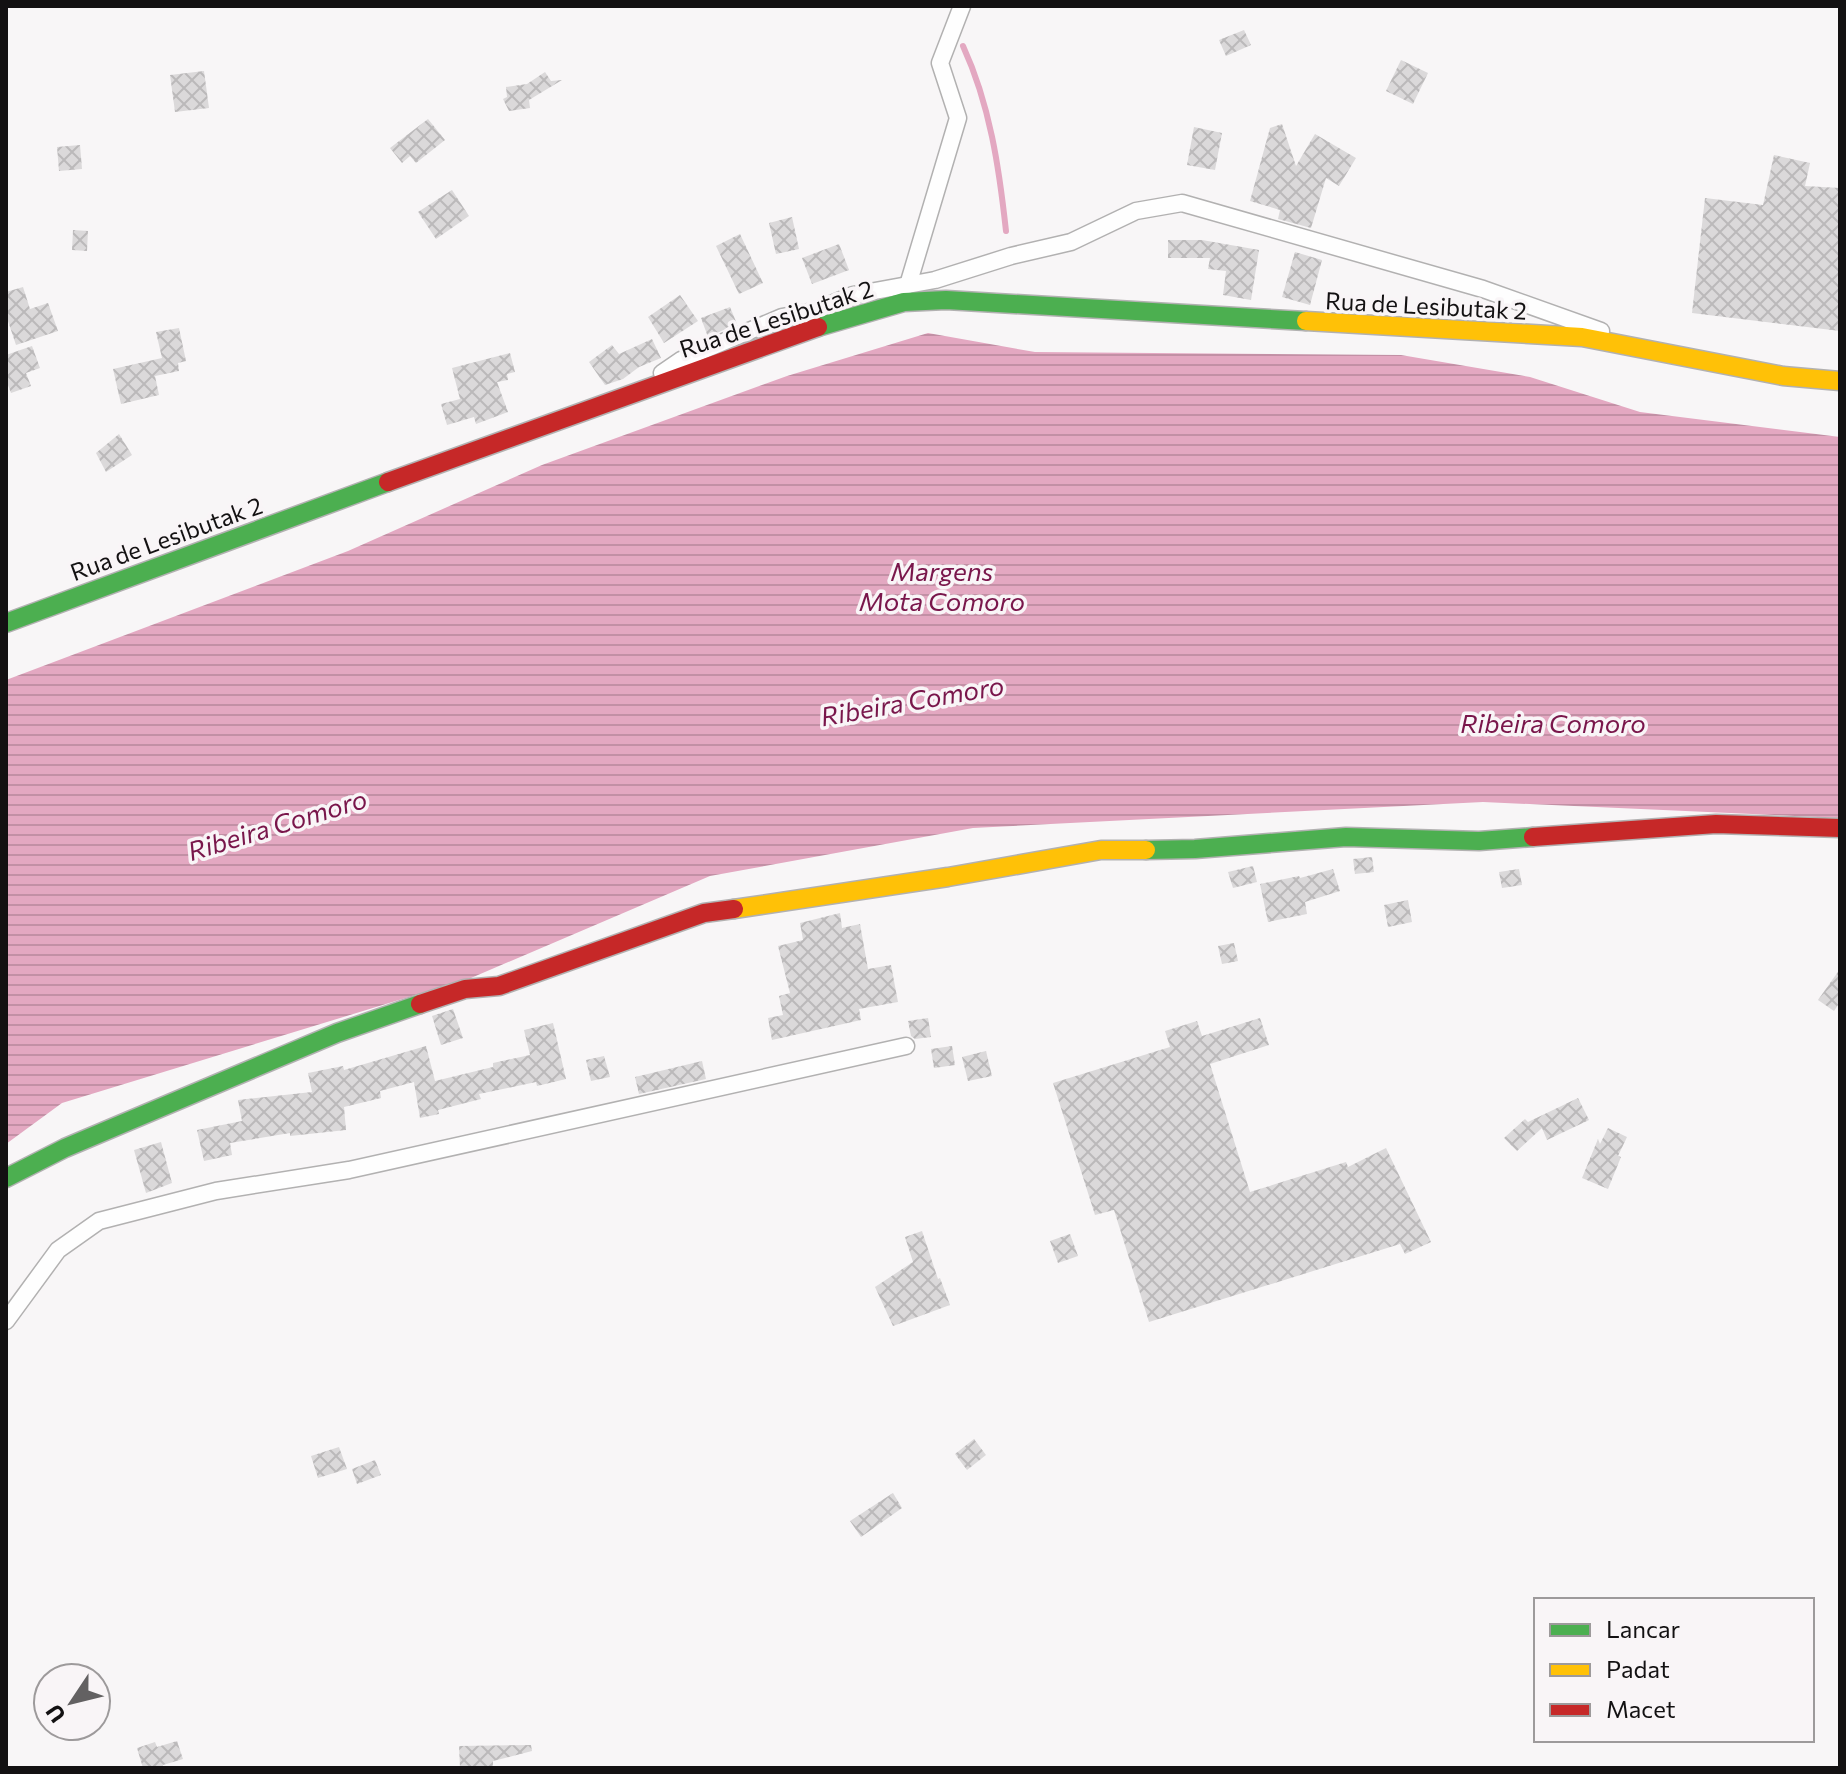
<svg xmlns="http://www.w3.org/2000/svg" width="1846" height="1774" viewBox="0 0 1846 1774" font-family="Commissioner,sans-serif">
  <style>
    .water { fill: url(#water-rules) }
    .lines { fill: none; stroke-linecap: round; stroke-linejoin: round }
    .stream { stroke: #e3a8c1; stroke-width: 6 }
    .building { fill: url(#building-cross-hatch) }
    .street-casing { stroke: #b2b1b1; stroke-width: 19 }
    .fast-casing { stroke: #b2b1b1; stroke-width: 21 }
    .slow-casing { stroke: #b2b1b1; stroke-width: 21 }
    .jam-casing { stroke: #b2b1b1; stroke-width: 21 }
    .street { stroke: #fefefe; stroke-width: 16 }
    .fast { stroke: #4caf50; stroke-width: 18 }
    .slow { stroke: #ffc107; stroke-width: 18 }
    .jam { stroke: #c62828; stroke-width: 18 }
    .labels { text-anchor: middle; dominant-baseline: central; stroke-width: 7; stroke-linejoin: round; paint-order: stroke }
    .street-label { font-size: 24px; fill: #131112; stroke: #f9f5f7 }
    .water-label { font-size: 26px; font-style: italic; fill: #79164b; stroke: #f9f5f7 }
  </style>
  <defs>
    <pattern id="water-rules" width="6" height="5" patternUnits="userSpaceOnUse" patternTransform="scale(2)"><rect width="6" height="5" fill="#e3a8c1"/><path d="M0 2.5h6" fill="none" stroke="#c290a5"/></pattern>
    <pattern id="building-cross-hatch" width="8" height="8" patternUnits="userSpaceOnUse" patternTransform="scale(2)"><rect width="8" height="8" fill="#dbd9da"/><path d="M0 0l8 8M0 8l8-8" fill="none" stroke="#bbb9ba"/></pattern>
  </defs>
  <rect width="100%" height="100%" fill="#f8f6f7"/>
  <path class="water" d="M928,333L1035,352L1401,355L1530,377L1640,412L1840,437V818L1483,802L973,828L710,876L471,978L62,1103L6,1144V680L348,551L542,465L787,376Z"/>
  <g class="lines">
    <path class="stream" d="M963,46C990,105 999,167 1006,231"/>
  </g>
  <g class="building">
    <path d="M1244,30L1251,45L1226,56L1219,40Z"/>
    <path d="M1401,60L1428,73L1413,104L1386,91Z"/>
    <path d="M204,71L209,108L175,112L170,75Z"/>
    <path d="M545,72L551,81L562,80L529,100L530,108L509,111L503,99L507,97L506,87L527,84Z"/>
    <path d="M428,119L445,140L416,163L410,156L402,163L390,148Z"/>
    <path d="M1282,124L1296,166L1315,134L1356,158L1339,186L1326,178L1311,228L1278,219L1280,210L1250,201L1270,128Z"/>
    <path d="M1194,127L1222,133L1215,170L1187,165Z"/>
    <path d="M80,145L82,169L59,171L57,147Z"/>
    <path d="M1774,155L1810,163L1805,186L1840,188V331L1692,313L1705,198L1763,205Z"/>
    <path d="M452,190L469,216L436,239L418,212Z"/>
    <path d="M792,217L799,249L776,254L769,223Z"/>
    <path d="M73,230L88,231L87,251L72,250Z"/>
    <path d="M740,234L763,283L739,294L716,246Z"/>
    <path d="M1168,240H1202L1259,250L1251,300L1223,295L1226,271L1208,269L1210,258H1168Z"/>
    <path d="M839,244L849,270L812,284L802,258Z"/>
    <path d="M1295,252L1322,260L1310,305L1282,297Z"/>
    <path d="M23,287L30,309L48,303L58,331L16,345L6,315V292Z"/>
    <path d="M680,295L698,321L664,343L648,317Z"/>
    <path d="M730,307L737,324L708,337L701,318Z"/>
    <path d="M179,328L186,361L178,363L179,371L155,376L159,395L121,404L113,369L162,358L156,332Z"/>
    <path d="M652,339L661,358L639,367L623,379L605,385L589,362L612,345L619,354Z"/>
    <path d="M32,346L40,368L26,373L31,386L11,393L6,380V355Z"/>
    <path d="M510,353L515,372L507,374L508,380L497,382L508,412L476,424L474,417L447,425L441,404L460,399L452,368Z"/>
    <path d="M119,434L132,455L106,472L96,453Z"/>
    <path d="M1372,857L1374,872L1355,874L1353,859Z"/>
    <path d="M1253,866L1257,882L1233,888L1228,872Z"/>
    <path d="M1333,869L1340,891L1305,902L1307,914L1268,922L1260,884L1299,876L1300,878Z"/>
    <path d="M1519,869L1522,885L1502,888L1499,872Z"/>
    <path d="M1408,900L1412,922L1388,927L1384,905Z"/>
    <path d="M840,913L842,928L860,924L868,969L891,965L898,1002L859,1009L861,1020L772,1040L768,1018L783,1015L779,996L790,993L778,946L803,940L800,923Z"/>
    <path d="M1234,943L1238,961L1222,964L1218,946Z"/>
    <path d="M1840,969V1002L1834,1011L1818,1000Z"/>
    <path d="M453,1009L463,1038L441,1045L432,1016Z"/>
    <path d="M928,1018L931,1037L915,1039L911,1036L908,1021Z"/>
    <path d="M1260,1018L1269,1045L1210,1064L1250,1192L1346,1162L1348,1167L1386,1148L1431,1242L1405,1254L1400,1244L1149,1322L1114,1210L1095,1215L1053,1083L1170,1047L1165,1031L1197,1021L1202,1036Z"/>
    <path d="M553,1023L566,1079L537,1086L536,1082L479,1094L481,1099L438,1110L439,1114L420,1118L414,1082L380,1091L381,1098L344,1107L346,1130L290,1136V1133L230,1143L232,1155L204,1161L197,1130L242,1121L238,1100L312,1092L308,1073L343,1066L344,1070L426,1046L435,1081L493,1067V1063L530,1055L524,1030Z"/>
    <path d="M952,1046L955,1065L934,1068L931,1049Z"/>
    <path d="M986,1051L992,1076L968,1081L962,1057Z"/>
    <path d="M604,1056L610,1077L591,1081L586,1060Z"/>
    <path d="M702,1061L706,1079L639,1094L635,1077Z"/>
    <path d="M1578,1098L1589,1120L1547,1140L1542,1128L1517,1151L1504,1138L1525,1119L1528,1122Z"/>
    <path d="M1608,1128L1627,1137L1618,1156L1621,1157L1608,1189L1582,1178L1598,1139L1600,1144Z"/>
    <path d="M161,1142L172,1183L146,1193L134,1150Z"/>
    <path d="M922,1231L938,1279L940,1278L950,1305L893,1326L875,1287L913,1262L905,1237Z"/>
    <path d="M1070,1234L1078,1256L1058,1263L1050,1241Z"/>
    <path d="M974,1439L986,1455L967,1470L955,1454Z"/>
    <path d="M339,1447L347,1469L318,1478L311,1456Z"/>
    <path d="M375,1460L381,1475L357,1484L352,1469Z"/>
    <path d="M893,1493L902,1508L861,1537L850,1521Z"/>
    <path d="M177,1741L183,1759L163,1765V1768H143L137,1748L155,1742L157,1747Z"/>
    <path d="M531,1745L532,1751L493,1761V1768H460L459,1746Z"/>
  </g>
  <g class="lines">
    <defs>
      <g id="street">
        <path d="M908,285L958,118L940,63L962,6"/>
        <path d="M662,373L681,360L782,317L814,311L853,295L935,280L1011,256L1071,242L1136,211L1182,203L1483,289L1601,331"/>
        <path d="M6,1321L58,1250L99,1221L216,1191L349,1170L906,1046"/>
      </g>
      <g id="fast">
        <path d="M818,327L904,302L946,300L1306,321"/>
        <path d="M6,623L388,482"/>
        <path d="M1146,850L1195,849L1346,837L1479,841L1533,837"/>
        <path d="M6,1178L65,1148L337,1033L420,1004"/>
      </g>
      <g id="slow">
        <path d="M1306,321L1582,337L1783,376L1840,381"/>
        <path d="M734,909L948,877L1101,850H1146"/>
      </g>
      <g id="jam">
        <path d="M388,482L818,327"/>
        <path d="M1533,837L1716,824L1840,828"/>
        <path d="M420,1004L465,989L499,986L704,913L734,909"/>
      </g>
    </defs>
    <use href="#street" class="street-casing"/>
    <use href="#fast" class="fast-casing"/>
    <use href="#slow" class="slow-casing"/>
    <use href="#jam" class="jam-casing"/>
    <use href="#street" class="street"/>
    <use href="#fast" class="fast"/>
    <use href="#slow" class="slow"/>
    <use href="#jam" class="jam"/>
  </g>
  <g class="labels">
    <g class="street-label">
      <text transform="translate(1426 305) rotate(3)">Rua de Lesibutak 2</text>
      <text transform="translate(776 318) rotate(-18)">Rua de Lesibutak 2</text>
      <text transform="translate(166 538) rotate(-20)">Rua de Lesibutak 2</text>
    </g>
    <g class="water-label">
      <text x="942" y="570">Margens<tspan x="942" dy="30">Mota Comoro</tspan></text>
      <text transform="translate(912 700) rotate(-10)">Ribeira Comoro</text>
      <text x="1553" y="722">Ribeira Comoro</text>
      <text transform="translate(277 824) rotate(-17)">Ribeira Comoro</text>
    </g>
  </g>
  <rect width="1846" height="1774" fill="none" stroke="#131112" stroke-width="16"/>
  <rect x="1534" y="1598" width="280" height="144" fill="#f9f5f7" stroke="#9d9a9b" stroke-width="2"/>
  <rect x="1550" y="1624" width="40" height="12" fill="#4caf50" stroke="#9d9a9b" stroke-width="2"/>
  <text x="1606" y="1638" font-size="24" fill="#131112">Lancar</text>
  <rect x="1550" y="1664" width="40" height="12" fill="#ffc107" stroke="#9d9a9b" stroke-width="2"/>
  <text x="1606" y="1678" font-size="24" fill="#131112">Padat</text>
  <rect x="1550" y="1704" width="40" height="12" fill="#c62828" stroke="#9d9a9b" stroke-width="2"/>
  <text x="1606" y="1718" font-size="24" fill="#131112">Macet</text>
  <g transform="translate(72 1702) rotate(235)"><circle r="38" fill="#f9f5f7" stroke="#9d9a9b" stroke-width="2"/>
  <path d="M0-6L14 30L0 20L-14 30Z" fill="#636162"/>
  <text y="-12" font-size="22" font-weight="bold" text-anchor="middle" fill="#131112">U</text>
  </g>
</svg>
